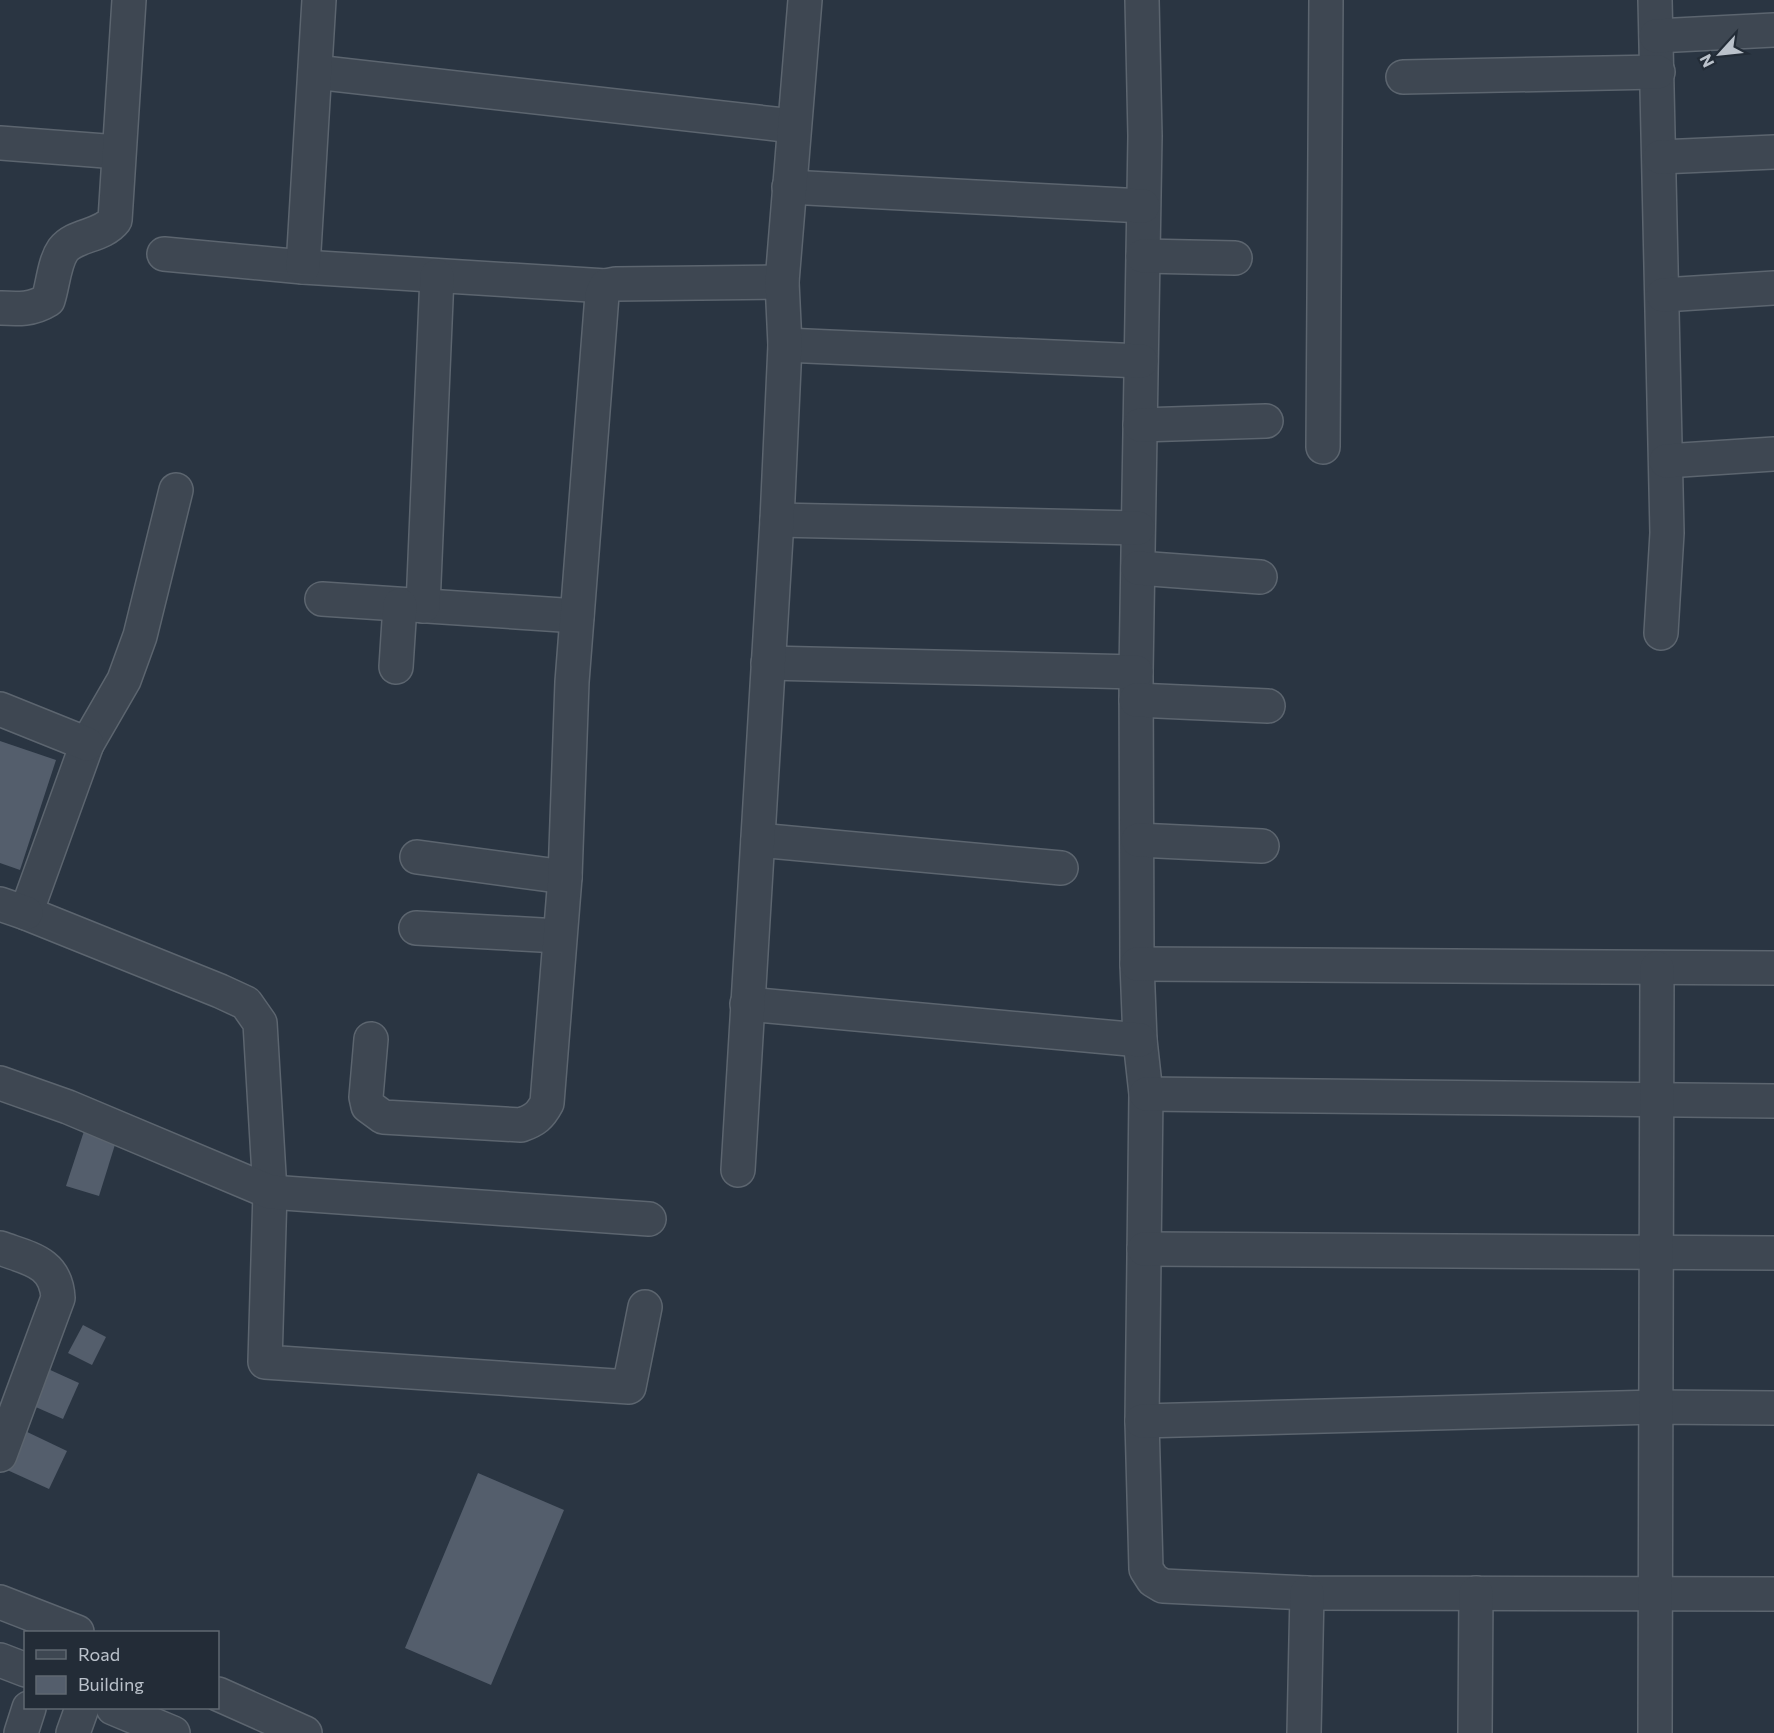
<svg xmlns="http://www.w3.org/2000/svg" width="1774" height="1733" viewBox="0 0 1774 1733" font-family="Commissioner,sans-serif">
  <style>
    .building { fill: #545e6c }
    .lines { fill: none; stroke-linecap: round; stroke-linejoin: round }
    .street-casing { stroke: #5c656f; stroke-width: 36 }
    .street { stroke: #3e4752; stroke-width: 33 }
  </style>
  <rect width="100%" height="100%" fill="#2a3542"/>
  <g class="building">
    <path d="M0,741L56,760L20,870L0,863Z"/>
    <path d="M86,1125L118,1135L99,1196L66,1186Z"/>
    <path d="M83,1325L106,1337L92,1365L68,1353Z"/>
    <path d="M37,1364L79,1383L63,1419L22,1401Z"/>
    <path d="M23,1430L67,1451L49,1489L5,1469Z"/>
    <path d="M478,1473L564,1510L491,1685L405,1648Z"/>
  </g>
  <g class="lines">
    <defs>
      <g id="street">
        <path d="M1142,0L1145,136L1136,672L1137,964L1140,1040L1146,1094L1142,1421L1146,1569L1153,1580L1163,1586L1307,1593L1774,1594"/>
        <path d="M1655,0L1667,533L1661,633"/>
        <path d="M1656,36L1774,30"/>
        <path d="M315,72L793,126"/>
        <path d="M1403,77L1658,72"/>
        <path d="M0,143L118,152"/>
        <path d="M1660,157L1774,152"/>
        <path d="M789,187L1143,206"/>
        <path d="M164,254L303,267L606,286"/>
        <path d="M1143,256L1235,258"/>
        <path d="M303,267L319,0"/>
        <path d="M1663,295L1774,288"/>
        <path d="M0,308C18,309 32,310 48,300C53,285 54,263 63,250C75,234 102,237 115,220L129,0"/>
        <path d="M785,345L1141,361"/>
        <path d="M1140,425L1266,421"/>
        <path d="M1323,447L1326,0"/>
        <path d="M1666,461L1774,454"/>
        <path d="M176,490L140,636L124,680L87,744L26,913L220,991L246,1003L260,1023L270,1192L265,1362L629,1387L645,1307"/>
        <path d="M777,520L1138,528"/>
        <path d="M1138,568L1260,577"/>
        <path d="M322,599L577,616"/>
        <path d="M423,606L437,276"/>
        <path d="M768,663L1136,672"/>
        <path d="M396,667L400,605"/>
        <path d="M1136,700L1268,706"/>
        <path d="M0,709L87,744"/>
        <path d="M758,840L1061,868"/>
        <path d="M1138,840L1262,846"/>
        <path d="M417,857L565,877"/>
        <path d="M0,904L26,913"/>
        <path d="M416,928L559,936"/>
        <path d="M1137,964L1774,968"/>
        <path d="M747,1004L1140,1040"/>
        <path d="M371,1039L366,1097L368,1106L383,1117L521,1125C535,1120 540,1116 547,1103L565,877L572,682L602,295L606,286L616,284L782,282"/>
        <path d="M0,1083L68,1107L270,1192L649,1219"/>
        <path d="M1146,1094L1774,1101"/>
        <path d="M738,1170L777,520L785,345L782,282L805,0"/>
        <path d="M0,1248C30,1259 56,1262 58,1298L0,1455"/>
        <path d="M1144,1249L1774,1253"/>
        <path d="M1142,1421L1656,1407L1774,1408"/>
        <path d="M0,1602L77,1632"/>
        <path d="M0,1660L26,1670"/>
        <path d="M218,1694L305,1733"/>
        <path d="M113,1708L173,1733"/>
        <path d="M21,1733L29,1708"/>
        <path d="M73,1733L82,1708"/>
        <path d="M1304,1733L1307,1593"/>
        <path d="M1475,1733L1476,1593"/>
        <path d="M1655,1733L1657,968"/>
      </g>
    </defs>
    <use href="#street" class="street-casing"/>
    <use href="#street" class="street"/>
  </g>
  <rect x="24" y="1631" width="195" height="78" fill="#232c37" stroke="#606872" stroke-width="1.5"/>
  <rect x="36" y="1650" width="30" height="9" fill="#3e4752" stroke="#606872" stroke-width="1.5"/>
  <text x="78" y="1661" font-size="18" fill="#bbc2cb">Road</text>
  <rect x="36" y="1676" width="30" height="18" fill="#545e6c" stroke="#606872" stroke-width="1.5"/>
  <text x="78" y="1691" font-size="18" fill="#bbc2cb">Building</text>
  <g transform="translate(1720 54) rotate(243)" stroke="#232c37" stroke-width="4.5" paint-order="stroke">
  <path d="M0-4.5L10 22L0 15L-10 22Z" fill="#bbc2cb"/>
  <text y="-9" font-size="16" font-weight="bold" text-anchor="middle" fill="#bbc2cb">N</text>
  </g>
</svg>
